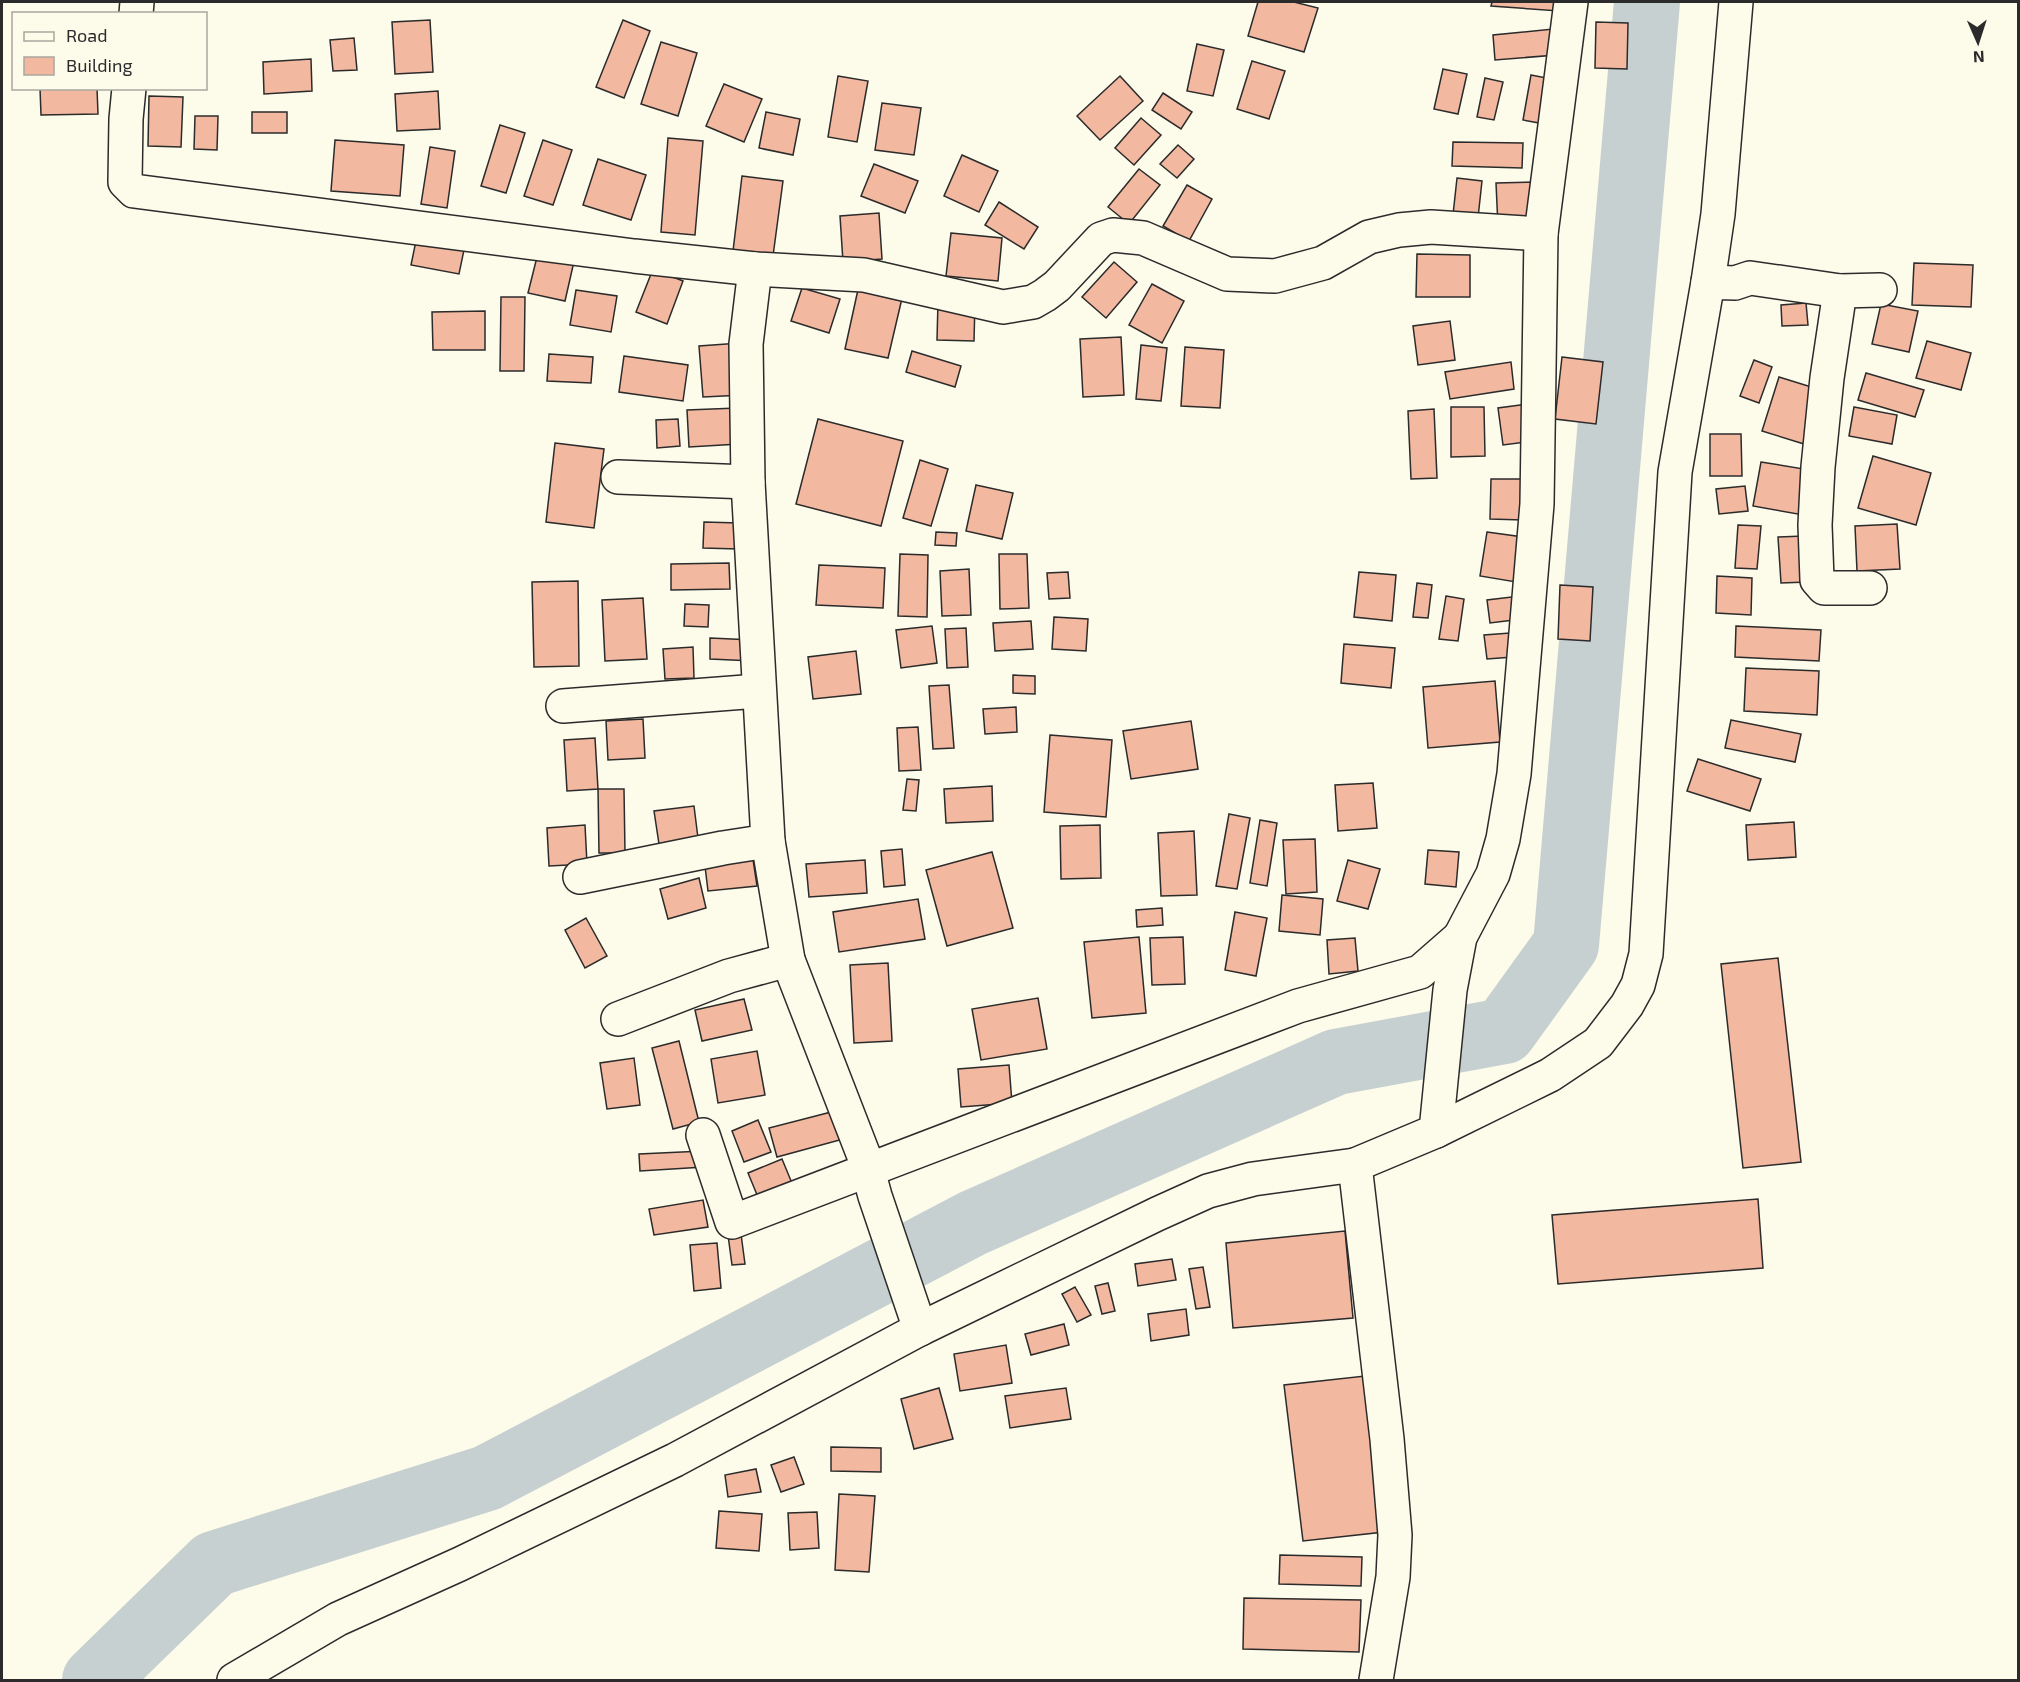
<svg xmlns="http://www.w3.org/2000/svg" width="2020" height="1682" viewBox="0 0 2020 1682" font-family="'Exo 2',sans-serif">
  <style>
    .lines { fill: none; stroke-linecap: round; stroke-linejoin: round }
    .river { stroke: #c7d0d0; stroke-width: 66 }
    .building { fill: #f2b8a0; stroke: #2b2b2b; stroke-width: 1.5 }
    .minor-casing { stroke: #2b2b2b; stroke-width: 36 }
    .minor { stroke: #fdfbea; stroke-width: 33 }
  </style>
  <rect width="100%" height="100%" fill="#fdfbea"/>
  <g class="lines">
    <path class="river" d="M95,1680L214,1564L487,1478L973,1223L1336,1062L1504,1031L1566,945L1647,2"/>
  </g>
  <g class="building">
    <path d="M1258,2H1294L1318,8L1304,52L1248,36Z"/>
    <path d="M1492,2H1559V11L1491,6Z"/>
    <path d="M430,20L433,72L395,74L392,22Z"/>
    <path d="M623,20L650,31L624,98L596,87Z"/>
    <path d="M1596,22L1628,23L1627,69L1595,68Z"/>
    <path d="M1553,29L1556,55L1495,60L1493,35Z"/>
    <path d="M354,38L357,70L333,71L330,40Z"/>
    <path d="M661,42L697,53L678,116L641,104Z"/>
    <path d="M1197,44L1224,50L1213,96L1187,91Z"/>
    <path d="M311,59L312,91L264,94L263,62Z"/>
    <path d="M1252,61L1285,71L1269,119L1237,109Z"/>
    <path d="M1443,69L1467,74L1458,114L1434,109Z"/>
    <path d="M1531,75L1557,80L1550,125L1523,120Z"/>
    <path d="M838,76L868,81L857,142L828,137Z"/>
    <path d="M1120,76L1143,101L1100,140L1077,116Z"/>
    <path d="M1485,78L1503,82L1494,120L1477,117Z"/>
    <path d="M724,84L762,99L744,142L706,126Z"/>
    <path d="M40,88H97L98,114L41,115Z"/>
    <path d="M438,91L440,129L397,131L395,94Z"/>
    <path d="M1163,93L1192,112L1181,129L1152,110Z"/>
    <path d="M149,96L183,97L181,147L148,146Z"/>
    <path d="M882,103L921,108L914,155L875,150Z"/>
    <rect x="252" y="112" width="35" height="21"/>
    <path d="M766,112L800,119L793,155L759,148Z"/>
    <path d="M195,116H218L217,150L194,149Z"/>
    <path d="M1141,118L1161,135L1134,165L1115,148Z"/>
    <path d="M500,125L525,133L506,193L481,186Z"/>
    <path d="M668,138L703,141L695,235L661,232Z"/>
    <path d="M335,140L404,145L400,196L331,191Z"/>
    <path d="M543,140L572,150L553,205L524,196Z"/>
    <path d="M1453,142L1523,143L1522,168L1452,166Z"/>
    <path d="M1178,145L1194,159L1177,178L1160,164Z"/>
    <path d="M430,147L455,151L447,208L421,204Z"/>
    <path d="M962,155L998,171L979,212L944,196Z"/>
    <path d="M598,159L646,175L631,220L583,205Z"/>
    <path d="M874,164L918,181L905,213L861,196Z"/>
    <path d="M1139,169L1160,185L1129,224L1108,207Z"/>
    <path d="M742,176L783,181L773,256L733,251Z"/>
    <path d="M1457,178L1482,181L1477,227L1452,224Z"/>
    <path d="M1539,182L1540,225L1498,227L1496,183Z"/>
    <path d="M1187,185L1212,199L1189,241L1163,226Z"/>
    <path d="M999,202L1038,227L1024,249L985,225Z"/>
    <path d="M879,213L882,259L843,262L840,216Z"/>
    <path d="M951,233L1002,238L998,281L946,276Z"/>
    <path d="M417,236L465,245L459,274L411,265Z"/>
    <path d="M539,249L575,257L565,301L528,293Z"/>
    <path d="M1417,254L1470,255V297H1416Z"/>
    <path d="M1114,262L1137,282L1106,318L1082,297Z"/>
    <path d="M1914,263L1973,265L1971,307L1912,305Z"/>
    <path d="M653,269L683,281L667,324L636,312Z"/>
    <path d="M1152,284L1184,301L1162,343L1129,325Z"/>
    <path d="M859,285L903,294L888,358L845,349Z"/>
    <path d="M802,288L840,299L829,333L791,321Z"/>
    <path d="M576,290L617,296L611,332L570,325Z"/>
    <path d="M501,297H525L524,371H500Z"/>
    <path d="M938,302L975,303L974,341L937,340Z"/>
    <path d="M1806,303L1808,325L1782,326L1781,305Z"/>
    <path d="M1881,304L1918,311L1909,352L1872,344Z"/>
    <path d="M485,311V350H433L432,312Z"/>
    <path d="M1450,321L1455,360L1418,365L1413,326Z"/>
    <path d="M1121,337L1124,395L1083,397L1080,339Z"/>
    <path d="M1927,341L1971,353L1961,390L1916,378Z"/>
    <path d="M740,343L744,395L703,397L699,346Z"/>
    <path d="M1141,345L1167,348L1161,401L1136,399Z"/>
    <path d="M1185,347L1224,350L1220,408L1181,406Z"/>
    <path d="M912,351L961,366L955,387L906,372Z"/>
    <path d="M549,354L593,357L591,383L547,381Z"/>
    <path d="M624,356L688,365L683,401L619,392Z"/>
    <path d="M1562,357L1603,362L1596,424L1555,419Z"/>
    <path d="M1754,360L1772,367L1759,403L1740,396Z"/>
    <path d="M1511,362L1514,389L1450,399L1445,372Z"/>
    <path d="M1866,373L1924,390L1915,417L1858,400Z"/>
    <path d="M1779,377L1821,390L1804,444L1762,431Z"/>
    <path d="M1528,404L1533,441L1503,445L1498,408Z"/>
    <path d="M1451,407H1484L1485,456L1451,457Z"/>
    <path d="M1854,407L1897,415L1892,444L1849,436Z"/>
    <path d="M737,408L739,444L689,447L687,410Z"/>
    <path d="M1434,409L1437,478L1411,479L1408,411Z"/>
    <path d="M678,419L680,446L657,448L656,420Z"/>
    <path d="M818,419L903,441L881,526L796,504Z"/>
    <path d="M1710,434H1741L1742,476H1710Z"/>
    <path d="M555,443L604,449L594,528L546,522Z"/>
    <path d="M1873,456L1931,473L1916,525L1858,508Z"/>
    <path d="M920,460L948,469L931,526L903,518Z"/>
    <path d="M1761,462L1816,471L1809,516L1753,506Z"/>
    <path d="M1491,479H1523V520L1490,519Z"/>
    <path d="M976,485L1013,493L1002,539L966,531Z"/>
    <path d="M1745,486L1748,511L1719,514L1716,489Z"/>
    <path d="M704,522L739,523L738,549L703,548Z"/>
    <path d="M1897,524L1900,569L1857,571L1855,526Z"/>
    <path d="M1738,525L1761,526L1757,569L1735,568Z"/>
    <path d="M936,532L957,533L956,546L935,545Z"/>
    <path d="M1487,532L1523,537L1516,582L1480,576Z"/>
    <path d="M1804,536L1807,582L1781,583L1778,537Z"/>
    <path d="M900,554L928,555L927,617L898,616Z"/>
    <path d="M999,554H1027L1029,608L1000,609Z"/>
    <path d="M729,563L730,589L671,590V564Z"/>
    <path d="M819,565L885,568L883,608L816,605Z"/>
    <path d="M969,569L971,615L942,616L940,571Z"/>
    <path d="M1068,572L1070,598L1049,599L1047,573Z"/>
    <path d="M1359,572L1396,575L1392,621L1354,617Z"/>
    <path d="M1717,576L1752,578L1751,615L1716,613Z"/>
    <path d="M578,581L579,666L534,667L532,582Z"/>
    <path d="M1417,583L1432,585L1428,618L1413,617Z"/>
    <path d="M1560,585L1593,587L1590,641L1558,639Z"/>
    <path d="M1446,596L1464,599L1458,641L1439,639Z"/>
    <path d="M1520,596L1522,619L1490,623L1487,600Z"/>
    <path d="M643,598L647,659L605,661L602,600Z"/>
    <path d="M685,604L709,605L708,627L684,626Z"/>
    <path d="M1054,617L1088,619L1086,651L1052,649Z"/>
    <path d="M1031,621L1033,649L995,651L993,623Z"/>
    <path d="M932,626L937,663L901,668L896,630Z"/>
    <path d="M1736,626L1821,630L1819,661L1735,657Z"/>
    <path d="M966,628L968,667L947,668L945,629Z"/>
    <path d="M1510,633L1513,657L1487,659L1484,635Z"/>
    <path d="M710,638L753,640V661L710,659Z"/>
    <path d="M1344,644L1395,648L1391,688L1341,683Z"/>
    <path d="M693,647L694,678L665,679L663,649Z"/>
    <path d="M856,651L861,694L813,699L808,657Z"/>
    <path d="M1746,668L1819,671L1817,715L1744,711Z"/>
    <path d="M1013,675L1035,676V694L1013,693Z"/>
    <path d="M1495,681L1500,742L1428,748L1423,687Z"/>
    <path d="M949,685L954,748L933,749L929,686Z"/>
    <path d="M1016,707L1017,732L985,734L983,709Z"/>
    <path d="M643,719L645,758L608,760L606,721Z"/>
    <path d="M1731,720L1801,734L1795,762L1725,748Z"/>
    <path d="M1191,721L1198,769L1131,779L1123,731Z"/>
    <path d="M918,727L921,770L899,771L897,728Z"/>
    <path d="M1050,735L1112,740L1106,817L1044,812Z"/>
    <path d="M595,738L598,789L567,791L564,740Z"/>
    <path d="M1698,759L1761,779L1750,811L1687,791Z"/>
    <path d="M907,779L919,780L916,811L903,810Z"/>
    <path d="M1373,783L1377,828L1338,831L1335,785Z"/>
    <path d="M992,786L993,821L946,823L944,789Z"/>
    <path d="M598,789H624L625,853H599Z"/>
    <path d="M694,806L698,838L659,844L654,811Z"/>
    <path d="M1229,814L1250,818L1237,889L1216,886Z"/>
    <path d="M1260,820L1277,823L1267,886L1250,883Z"/>
    <path d="M1794,822L1796,857L1748,860L1746,825Z"/>
    <path d="M585,825L587,864L549,866L547,828Z"/>
    <path d="M1100,825L1101,878L1061,879L1060,826Z"/>
    <path d="M1194,831L1197,895L1161,896L1158,833Z"/>
    <path d="M1315,839L1317,892L1286,894L1283,840Z"/>
    <path d="M902,849L905,885L884,887L881,851Z"/>
    <path d="M1428,850L1459,852L1456,887L1425,884Z"/>
    <path d="M992,852L1013,928L947,946L926,870Z"/>
    <path d="M752,853L757,886L708,891L704,858Z"/>
    <path d="M865,860L867,893L809,897L806,864Z"/>
    <path d="M1348,860L1380,869L1368,909L1337,901Z"/>
    <path d="M699,878L706,908L668,919L660,889Z"/>
    <path d="M1282,895L1323,899L1320,935L1279,931Z"/>
    <path d="M918,899L925,939L839,952L833,912Z"/>
    <path d="M1162,908L1163,925L1137,927L1136,910Z"/>
    <path d="M1235,912L1267,918L1256,976L1225,970Z"/>
    <path d="M586,918L607,956L585,968L565,930Z"/>
    <path d="M1139,937L1146,1013L1092,1018L1084,942Z"/>
    <path d="M1183,937L1185,984L1152,985L1150,938Z"/>
    <path d="M1355,938L1358,971L1329,974L1327,940Z"/>
    <path d="M1778,958L1801,1162L1743,1168L1721,964Z"/>
    <path d="M888,963L892,1041L854,1043L850,965Z"/>
    <path d="M1038,998L1047,1049L981,1060L972,1009Z"/>
    <path d="M744,999L752,1030L702,1041L695,1010Z"/>
    <path d="M679,1041L699,1122L673,1129L652,1048Z"/>
    <path d="M757,1051L765,1095L718,1103L711,1059Z"/>
    <path d="M634,1058L640,1105L607,1109L600,1063Z"/>
    <path d="M1009,1065L1012,1103L961,1107L958,1069Z"/>
    <path d="M839,1110L847,1138L777,1157L769,1128Z"/>
    <path d="M758,1120L771,1152L744,1162L732,1131Z"/>
    <path d="M703,1151L704,1167L640,1171L639,1154Z"/>
    <path d="M782,1159L794,1188L760,1202L748,1173Z"/>
    <path d="M1758,1199L1763,1268L1558,1284L1552,1215Z"/>
    <path d="M703,1200L708,1227L654,1235L649,1209Z"/>
    <path d="M1345,1231L1353,1318L1233,1328L1226,1243Z"/>
    <path d="M741,1234L745,1264L732,1265L728,1235Z"/>
    <path d="M717,1243L721,1288L694,1291L690,1245Z"/>
    <path d="M1172,1259L1176,1280L1138,1286L1135,1264Z"/>
    <path d="M1203,1267L1210,1307L1196,1309L1189,1269Z"/>
    <path d="M1108,1283L1115,1311L1102,1314L1095,1286Z"/>
    <path d="M1075,1287L1091,1315L1077,1322L1062,1294Z"/>
    <path d="M1186,1309L1189,1335L1151,1341L1148,1314Z"/>
    <path d="M1064,1324L1069,1345L1031,1355L1025,1334Z"/>
    <path d="M1006,1345L1012,1383L960,1391L954,1354Z"/>
    <path d="M1365,1376L1384,1532L1303,1541L1284,1385Z"/>
    <path d="M939,1388L953,1439L914,1449L901,1399Z"/>
    <path d="M1066,1388L1071,1419L1010,1428L1005,1396Z"/>
    <path d="M831,1447L881,1448V1472L831,1471Z"/>
    <path d="M794,1457L804,1484L781,1492L771,1465Z"/>
    <path d="M756,1469L761,1492L728,1497L725,1475Z"/>
    <path d="M839,1494L875,1496L869,1572L835,1570Z"/>
    <path d="M719,1511L762,1514L759,1551L716,1548Z"/>
    <path d="M817,1512L819,1548L790,1550L788,1513Z"/>
    <path d="M1280,1555L1362,1557L1361,1586L1279,1584Z"/>
    <path d="M1244,1598L1361,1600L1359,1652L1243,1649Z"/>
  </g>
  <g class="lines">
    <defs>
      <g id="minor">
        <path d="M136,14L137,2"/>
        <path d="M129,88L126,119L125,182L134,191L634,256L755,269L864,275L1003,307L1033,302L1045,295L1057,286L1101,239L1113,235L1143,238L1227,274L1275,276L1323,263L1369,237L1399,230L1431,227L1541,234"/>
        <path d="M755,269L746,344L748,482L768,841L788,960L864,1156L875,1196L920,1329"/>
        <path d="M1708,282L1718,214L1736,2"/>
        <path d="M1840,291L1827,378L1818,467L1815,525L1817,580L1824,588H1870"/>
        <path d="M618,477L748,482"/>
        <path d="M563,706L758,691"/>
        <path d="M580,877L723,848L768,841"/>
        <path d="M618,1019L729,976L788,960"/>
        <path d="M1436,1131L1550,1075L1598,1043L1627,1005L1638,985L1646,954L1675,472L1708,282L1735,283L1750,278L1840,291L1880,290"/>
        <path d="M703,1135L732,1222L1298,1006L1420,972L1460,937"/>
        <path d="M1355,1165L1436,1131L1450,990L1460,937L1493,874L1503,839L1514,774L1537,504L1541,234L1571,2"/>
        <path d="M234,1680L338,1619L460,1564L675,1460L920,1329L1157,1214L1208,1191L1253,1179L1355,1165L1387,1439L1395,1535L1393,1577L1376,1680"/>
      </g>
    </defs>
    <use href="#minor" class="minor-casing"/>
    <use href="#minor" class="minor"/>
  </g>
  <rect width="2020" height="1682" fill="none" stroke="#2b2b2b" stroke-width="6"/>
  <rect x="12" y="12" width="195" height="78" fill="#fdfbea" stroke="#a9a89e" stroke-width="1.5"/>
  <rect x="24" y="32" width="30" height="9" fill="#fdfbea" stroke="#a9a89e" stroke-width="1.5"/>
  <text x="66" y="42" font-size="18" fill="#2b2b2b">Road</text>
  <rect x="24" y="57" width="30" height="18" fill="#f2b8a0" stroke="#a9a89e" stroke-width="1.5"/>
  <text x="66" y="72" font-size="18" fill="#2b2b2b">Building</text>
  <g transform="translate(1978 42) rotate(177)" stroke="#fdfbea" stroke-width="4.5" paint-order="stroke">
  <path d="M0-4.5L10 22L0 15L-10 22Z" fill="#2b2b2b"/>
  <text y="-9" font-size="16" font-weight="bold" text-anchor="middle" fill="#2b2b2b">N</text>
  </g>
</svg>
